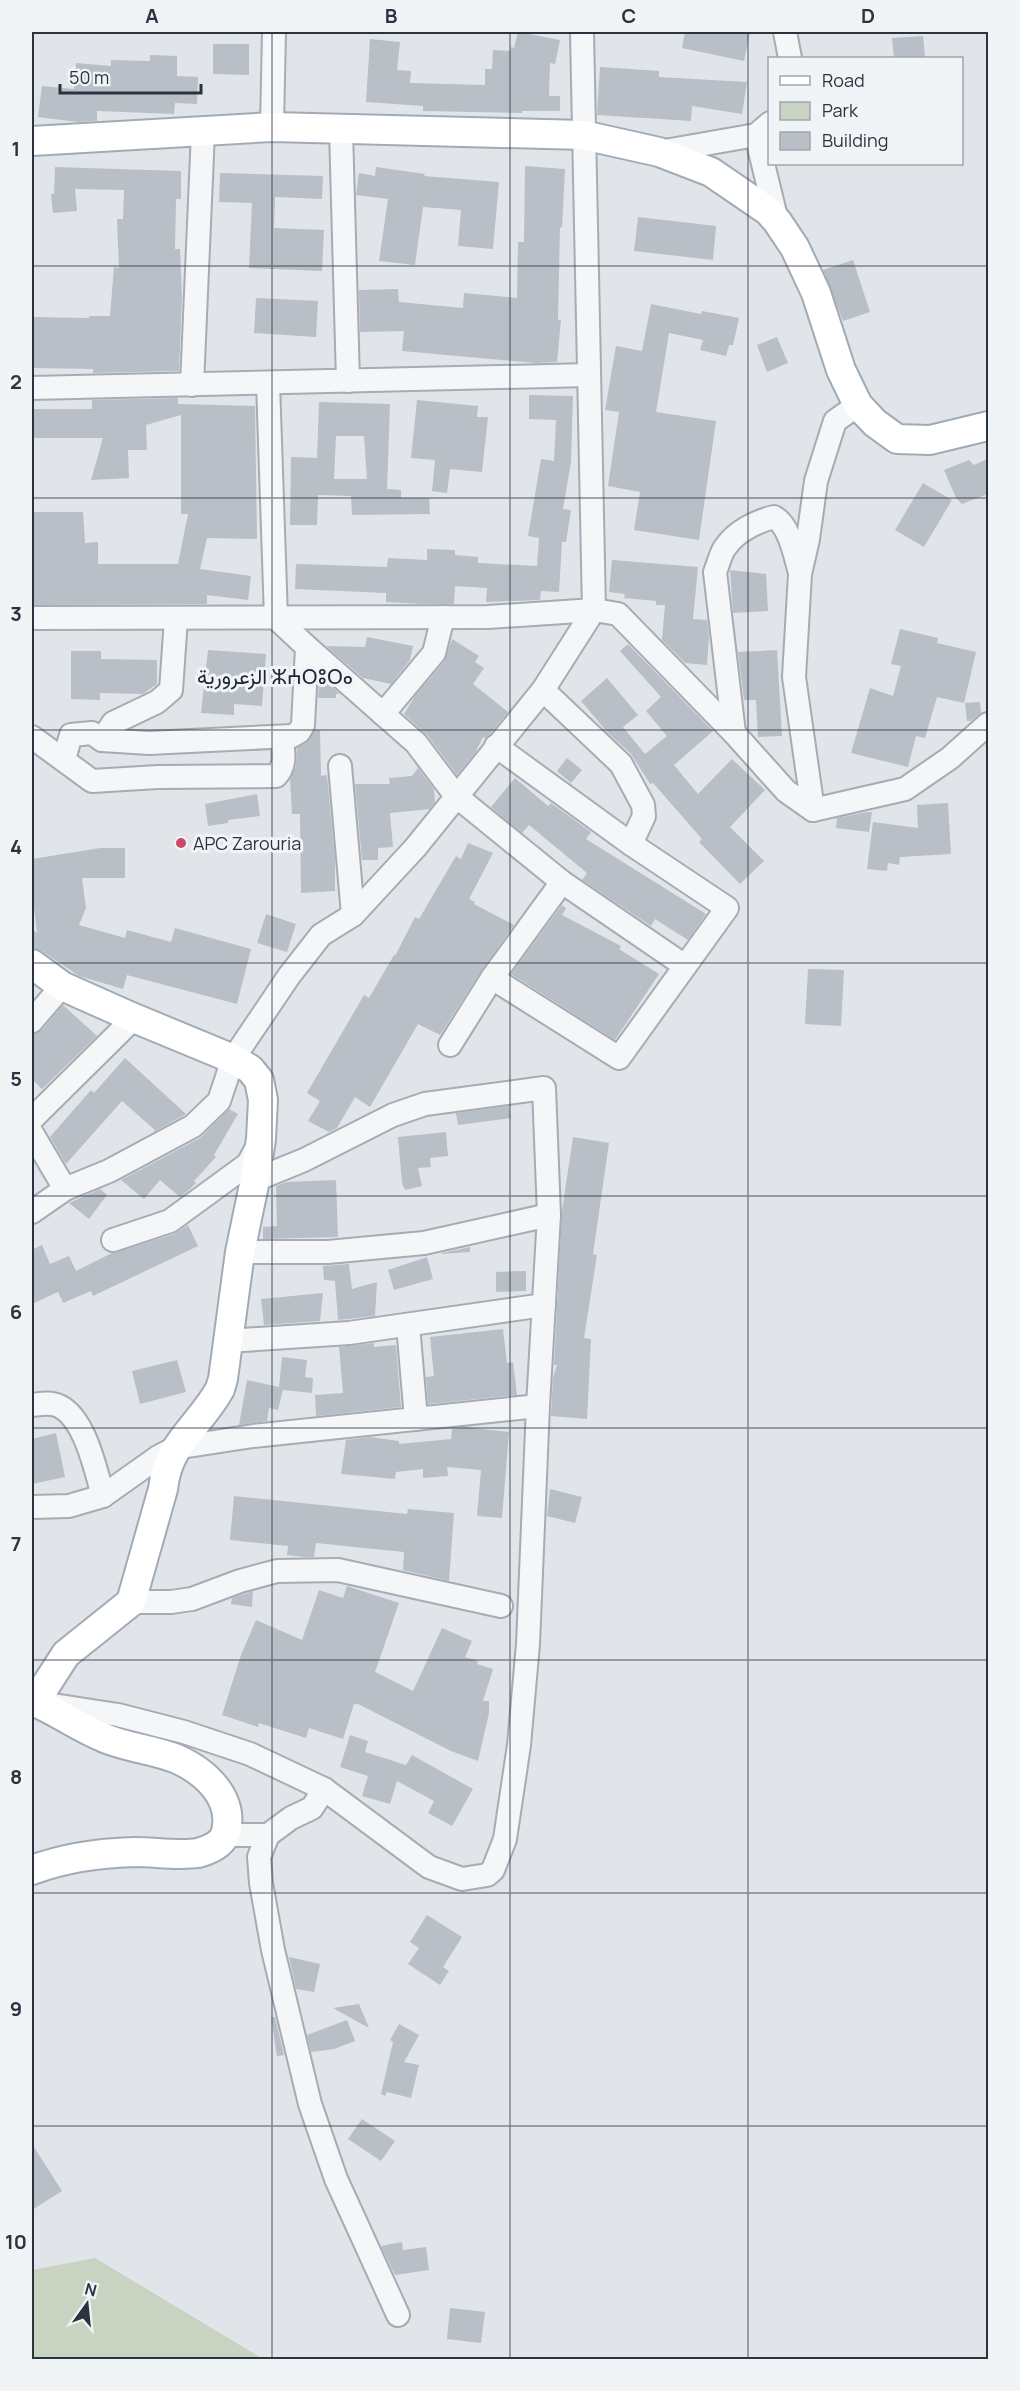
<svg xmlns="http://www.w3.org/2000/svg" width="1020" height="2391" viewBox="0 0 1020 2391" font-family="Manrope,Vazirmatn,'Noto Sans Tifinagh',sans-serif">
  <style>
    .green { fill: #c8d3c2 }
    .building { fill: #b8bfc6; fill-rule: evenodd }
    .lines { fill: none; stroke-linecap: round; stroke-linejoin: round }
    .minor-casing { stroke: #a6acb4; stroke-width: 26 }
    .major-casing { stroke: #a1abb5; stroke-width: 32 }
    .minor { stroke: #f4f6f8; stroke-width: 22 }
    .major { stroke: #fff; stroke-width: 28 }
    .grid { fill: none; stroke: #2a3441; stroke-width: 1.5; stroke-opacity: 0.55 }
    .poi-dot { fill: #cd4868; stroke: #f1f4f7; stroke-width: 2 }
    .labels { text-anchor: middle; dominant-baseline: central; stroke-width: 6; stroke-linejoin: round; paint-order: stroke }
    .poi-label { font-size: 18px; fill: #2a3441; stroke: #f1f4f7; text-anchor: start }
    .quarter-label { font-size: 21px; fill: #1c2532; stroke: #f1f4f7 }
    .neatline { fill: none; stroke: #2a3441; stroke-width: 2 }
    .grid-label { font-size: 20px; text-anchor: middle; font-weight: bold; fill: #2a3441 }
  </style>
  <rect width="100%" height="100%" fill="#e1e5ea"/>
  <path class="green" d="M95,2258L263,2359H32V2270Z"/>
  <g class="building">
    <path d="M518,32L560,40L555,64L550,63L549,96H560V111H522V113L423,111V106L366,102L370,39L400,42L397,70L411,71L410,83L485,85V69H492L493,50L510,51L511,47L514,48Z"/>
    <path d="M685,32H750L744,61L682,48Z"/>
    <path d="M923,36L925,58H894L892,38Z"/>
    <path d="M213,44H249V75L213,74Z"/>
    <path d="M150,55L177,56V76L198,77L197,104L175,103L174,114L97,111V121L78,122L38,117L42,86L74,89L76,63L111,66V60L150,61Z"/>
    <path d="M600,67L659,71V77L747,82L742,114L692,106L691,121L597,115Z"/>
    <path d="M525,166L565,169L562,228L560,227L558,320H561L557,362L536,363L402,351L404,331L360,332L359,290L398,289L399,302L463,308L464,293L517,298L518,242H524Z"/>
    <path d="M55,167L181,171V199H176L175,249H180L182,296L179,371L93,373V369L32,368V317L89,318V316H110L114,267L119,268L117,219H123L124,190L75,189L77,211L53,213L51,194H54Z"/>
    <path d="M376,167L425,174L424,176L499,182L493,249L458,246L461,210L423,207L415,265L379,261L388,199L356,195L359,173L375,176Z"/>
    <path d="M220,173L323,176L322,199L275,197L274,228L324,230L322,271L249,268L252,203L219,202Z"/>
    <path d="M638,217L716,226L713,260L634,251Z"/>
    <path d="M853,260L870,312L843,321L823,270Z"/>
    <path d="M256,298L318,301L316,337L254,333Z"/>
    <path d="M651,304L701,314L702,311L739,318L733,345H729L726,356L700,350L703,340L669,333L656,412L716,421L699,540L634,530L640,492L608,486L619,412L605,410L616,346L642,351Z"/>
    <path d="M777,337L788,363L767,372L757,345Z"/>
    <path d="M529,395L573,396L571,462L563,509L571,510L566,542H562L559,592L541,591L540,600L486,602L487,588L455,586L454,604H423L386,602V593L295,589L296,564L387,567L388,558L427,560V549L455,550V555L478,557V563L537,566L539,538L528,536L541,459L554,461L556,420L529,419Z"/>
    <path d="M178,398V404L255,406L257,539L207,538L200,569L251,576L248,600L207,595V604L32,605V512H83L85,543L98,542V564H178L188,514H181V415L146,425L147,450H128L129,478L91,480L103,438H32V409H92V400Z"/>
    <path d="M417,400L478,406L477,417H488L482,472L450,469L447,493L432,491L435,460L411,458Z"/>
    <path d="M319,402L390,404L387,489L401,490V498H429L430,514L352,515L351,496L318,495L317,525H290L291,457L317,458ZM336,436H364L367,479H334Z"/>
    <path d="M988,459V494L962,504L956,498L944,470L969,460L974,465Z"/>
    <path d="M923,483L952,500L924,547L895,530Z"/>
    <path d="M612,560L698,567L693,619L707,620L709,636L707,665L685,663L662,640L665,605H656V601L624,598L625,594L609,592Z"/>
    <path d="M730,570L766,574L768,611L733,613Z"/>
    <path d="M900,629L938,638L937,643L976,652L964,703L937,697L925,738L916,736L908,767L851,753L870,688L893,696L901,666L891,664Z"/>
    <path d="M367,637L413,646L410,660L391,684L363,678L326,646L365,647Z"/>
    <path d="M452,639L479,656L475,662L484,668L473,684L508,712L490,734L485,738L483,737L475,753L457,775L427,735L404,714L415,696L444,662Z"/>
    <path d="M628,644L713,731L674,765L698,794L732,759L765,790L730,827L764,861L740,884L699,842L702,839L653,783L650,784L631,754L608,733L581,701L607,678L638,715L623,727L645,754L667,736L646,711L661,697L620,651Z"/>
    <path d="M208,650L266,654L262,706L234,704V715L201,713Z"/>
    <path d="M777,650L782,736L758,737L756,700H744L738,652Z"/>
    <path d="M71,651H101V659L157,660V684L143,694L100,693V700L71,699Z"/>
    <path d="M319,676L340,694H336V698H318Z"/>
    <path d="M980,702L981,713L971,721H967L965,703Z"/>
    <path d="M315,730H320L321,776L327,775L335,859V891L301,893L300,814H292L290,779L296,766L297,748L306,743Z"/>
    <path d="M567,758L582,770L571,783L557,771Z"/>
    <path d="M418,768L434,789L435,802L430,809L390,813L393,847L378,848V860H362L355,784H390L389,778L412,776Z"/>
    <path d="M515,778L548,806L551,803L591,832L586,839L706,914L688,940L655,919L651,926L582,880L587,873L529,825L522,833L491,807Z"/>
    <path d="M257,794L260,816L228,820V823L208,826L205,804Z"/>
    <path d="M948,803L951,854L900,857L899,865L888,863L887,871L867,869L873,822L918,828L917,805Z"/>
    <path d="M867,812H872L869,832L836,828L837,818Z"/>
    <path d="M468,843L493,853L469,899L475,902L474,904L514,925L481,971L440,1035L418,1024L370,1107L355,1097L337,1128L329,1132L308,1121L320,1101L307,1093L364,995L369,998L394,955L395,956L415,917L419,919L456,856L461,859Z"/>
    <path d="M100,848H125V878H82L86,908L79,925L125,938L127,930L171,942L175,928L251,949L237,1004L127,975L123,989L79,976L42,951L32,948V929L37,933L32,891V859Z"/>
    <path d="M562,905L566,908L562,915L621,946L619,949L659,974L615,1040L511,974Z"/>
    <path d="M266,914L296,924L287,952L257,943Z"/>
    <path d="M808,969L844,970L841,1026L805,1024Z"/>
    <path d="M63,1005L97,1036L42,1089L32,1079V1034L42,1030Z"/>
    <path d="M125,1058L186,1114L152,1133L155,1130L122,1101L66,1164L50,1137L91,1090L94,1093Z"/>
    <path d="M509,1106L511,1118L458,1125L456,1113Z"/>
    <path d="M229,1109L238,1114L214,1155L216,1157L194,1181L196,1183L190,1189L180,1197L160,1180L144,1199L121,1180L200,1138Z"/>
    <path d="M446,1132L448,1156L430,1158L431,1167L418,1168L422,1186L405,1190L402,1183L398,1137Z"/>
    <path d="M573,1137L609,1143L593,1254L597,1255L584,1338L591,1339L587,1419L551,1416L553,1377L557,1365H554L562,1211Z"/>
    <path d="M336,1180L338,1237L263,1239V1227L277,1226L276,1186L287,1182Z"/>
    <path d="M100,1189L107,1195L89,1219L69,1203Z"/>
    <path d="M188,1225L198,1246L93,1296L91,1291L63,1303L58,1292L32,1304V1250L42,1245L50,1264L69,1256L76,1271L112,1253L174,1234Z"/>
    <path d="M470,1247V1252L442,1254V1253Z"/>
    <path d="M427,1257L433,1279L394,1290L388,1270Z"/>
    <path d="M349,1264L352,1289L377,1282L375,1316L338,1320L335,1281L324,1280L323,1266Z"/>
    <path d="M526,1271V1291L496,1292V1272Z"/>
    <path d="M323,1293L320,1321L264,1325L261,1299Z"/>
    <path d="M503,1329L507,1363L513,1362L517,1395L428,1404L426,1377L434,1376L430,1337Z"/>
    <path d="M374,1343V1347L396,1345L401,1407L316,1416L315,1395L343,1393L339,1347Z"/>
    <path d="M282,1357L307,1360L305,1377L313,1378L312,1393L283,1390L278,1410L269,1408L267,1421L239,1425L247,1380L279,1387Z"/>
    <path d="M177,1360L186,1392L140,1404L132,1371Z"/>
    <path d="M464,1427L509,1432L502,1518L477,1516L481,1470L447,1467L448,1476L423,1478V1469L396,1472L395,1479L341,1474L346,1440L370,1437L399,1441V1444L451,1439L452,1429Z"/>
    <path d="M56,1433L65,1477L32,1484V1439Z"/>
    <path d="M550,1489L582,1497L575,1523L547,1516Z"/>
    <path d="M234,1496L407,1514L408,1509L454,1513L449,1581L403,1570L404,1552L316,1543L314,1557H304L287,1555L288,1546L230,1540Z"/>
    <path d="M347,1586L399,1603L375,1672L413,1691L442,1628L472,1641L465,1657L478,1661L477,1664L493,1669L483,1701H489V1713L478,1761L451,1751L358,1704H354L343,1739L309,1728L306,1738L259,1723L258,1727L222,1715L241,1655L256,1620L302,1640L319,1590L343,1598Z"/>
    <path d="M253,1591L252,1607L231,1604L232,1598Z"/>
    <path d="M350,1735L368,1741L365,1752L406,1765L412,1755L473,1789L452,1826L428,1813L434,1801L397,1781L390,1804L362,1796L368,1776L340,1767Z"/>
    <path d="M427,1915L462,1937L443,1967L449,1971L440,1985L408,1964L419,1948L410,1942Z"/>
    <path d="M289,1957L320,1964L314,1992L296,1989Z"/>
    <path d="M359,2004L369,2028L333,2008Z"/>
    <path d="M271,2017H275L284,2055L277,2056Z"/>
    <path d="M347,2020L355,2041L334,2049L311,2052L307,2035Z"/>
    <path d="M399,2024L419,2035L404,2062L419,2065L411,2098L387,2092L385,2096L381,2094L393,2042L390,2040Z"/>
    <path d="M362,2119L395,2141L381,2161L348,2139Z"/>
    <path d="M32,2144L62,2191L32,2210Z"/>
    <path d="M402,2242L403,2250L426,2247L429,2270L395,2275L381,2246Z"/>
    <path d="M450,2308L485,2312L481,2343L447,2339Z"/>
  </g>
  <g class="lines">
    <defs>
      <g id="minor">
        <path d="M785,32L790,58"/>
        <path d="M272,127L274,32"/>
        <path d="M341,130L348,381"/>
        <path d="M756,135L777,221"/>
        <path d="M659,152L756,135L770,123"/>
        <path d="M192,385L203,132"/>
        <path d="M32,388L589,375"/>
        <path d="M858,405L835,421L816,481L808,539L800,574L794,677L813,810L905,789L950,758L988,724"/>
        <path d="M32,618L488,617L594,610L618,614L734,733L786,791L813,810"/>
        <path d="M307,647L416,743L456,796L562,882L492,978L619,1058L727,908L631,844L496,746"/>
        <path d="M543,690L621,764L643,805L644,816L631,844"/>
        <path d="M383,714L434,653L443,617"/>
        <path d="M734,733L715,572C718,565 720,556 724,549C735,532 755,522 774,517C790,526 795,556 800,573"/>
        <path d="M32,737L92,781L158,777L276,776C287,765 283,751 282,737"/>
        <path d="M102,740L113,723L157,702L171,690L176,619"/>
        <path d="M64,759L71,735L92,733L102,740L149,743L292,736L299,732L303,725L307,647L276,618L268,383"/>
        <path d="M340,766L353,915"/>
        <path d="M562,882L685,966"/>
        <path d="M32,1021L62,986"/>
        <path d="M450,1045L492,978"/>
        <path d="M32,1119L134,1018"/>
        <path d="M32,1133L65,1189"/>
        <path d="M32,1212L65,1189L109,1171L193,1126L219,1101L233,1059L289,976L321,935L353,915L415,848L543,690L594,610L582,32"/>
        <path d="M113,1240L170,1221L248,1164L259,1143"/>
        <path d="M240,1252H328L424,1243L549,1215"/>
        <path d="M408,1325L416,1419"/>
        <path d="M228,1341L349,1333L544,1305"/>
        <path d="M32,1405C41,1404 50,1402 59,1406C85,1418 96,1471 103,1496"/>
        <path d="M32,1507L69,1506L103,1496L158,1457L175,1448L253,1436L538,1406L549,1215L544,1088L425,1104L393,1115L304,1160L255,1180"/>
        <path d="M131,1602H171L192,1599L240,1581L277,1571L338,1570L501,1606"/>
        <path d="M47,1704L118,1715L184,1732L250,1754L324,1789L429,1867L462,1879L487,1875L493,1870L505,1839L519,1745L528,1644L538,1406"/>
        <path d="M324,1789L312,1808L291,1818L268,1835L259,1857L261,1883L273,1950L310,2104L336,2179L398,2315"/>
        <path d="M226,1835H268"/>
      </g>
      <g id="major">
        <path d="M32,141L272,127L583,135L659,152L711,172L768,211L777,221L795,248L816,293L841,370L858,405L875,423L897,439L930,440L988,426"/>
        <path d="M32,964L62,986L134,1018L233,1059L250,1069L259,1080L263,1100L261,1139L255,1180L240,1252L223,1379L220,1389C199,1427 168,1442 163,1489L131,1602L66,1654L35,1702C60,1713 81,1729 107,1739C130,1748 155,1750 177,1759C206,1772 234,1798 226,1832C223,1844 209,1850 198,1853C178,1856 155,1852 134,1852C100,1853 64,1858 32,1870"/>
      </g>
    </defs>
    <use href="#minor" class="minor-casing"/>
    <use href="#major" class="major-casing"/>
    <use href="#minor" class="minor"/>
    <use href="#major" class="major"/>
  </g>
  <path class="grid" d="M272,32V2360M510,32V2360M748,32V2360M32,266H988M32,498H988M32,730H988M32,963H988M32,1196H988M32,1428H988M32,1660H988M32,1893H988M32,2126H988"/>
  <circle class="poi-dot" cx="181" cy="843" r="6"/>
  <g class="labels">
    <g class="poi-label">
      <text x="193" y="843">APC Zarouria</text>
    </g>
    <g class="quarter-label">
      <text x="275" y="676">الزعرورية ⵣⵄⵔⵓⵔⴰ</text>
    </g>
  </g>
  <rect width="1020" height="2391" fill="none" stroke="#f1f4f7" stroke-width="66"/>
  <rect x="768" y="57" width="195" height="108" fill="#f1f4f7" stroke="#a1a7ae" stroke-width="1.5"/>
  <rect x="780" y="76" width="30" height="9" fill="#ffffff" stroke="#a1a7ae" stroke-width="1.5"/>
  <text x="822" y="87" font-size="18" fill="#2a3441">Road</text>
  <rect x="780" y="102" width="30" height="18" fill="#c8d3c2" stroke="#a1a7ae" stroke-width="1.5"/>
  <text x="822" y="117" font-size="18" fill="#2a3441">Park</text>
  <rect x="780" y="132" width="30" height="18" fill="#b8bfc6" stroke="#a1a7ae" stroke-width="1.5"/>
  <text x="822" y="147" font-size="18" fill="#2a3441">Building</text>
  <g transform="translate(87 2304) rotate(15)" stroke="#f1f4f7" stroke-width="4.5" paint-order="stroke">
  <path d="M0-4.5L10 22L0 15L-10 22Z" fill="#2a3441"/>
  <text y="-9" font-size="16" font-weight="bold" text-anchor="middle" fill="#2a3441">N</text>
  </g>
  <path d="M60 84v9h141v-9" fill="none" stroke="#2a3441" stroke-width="3"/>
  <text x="69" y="84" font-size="18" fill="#2a3441" stroke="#f1f4f7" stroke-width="4.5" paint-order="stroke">50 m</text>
  <rect x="33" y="33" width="954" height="2325" class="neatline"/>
  <g class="grid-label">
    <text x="152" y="23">A</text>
    <text x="391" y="23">B</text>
    <text x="629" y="23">C</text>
    <text x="868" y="23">D</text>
    <text x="16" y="156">1</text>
    <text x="16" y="389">2</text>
    <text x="16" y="621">3</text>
    <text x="16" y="854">4</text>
    <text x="16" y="1086">5</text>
    <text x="16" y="1319">6</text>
    <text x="16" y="1551">7</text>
    <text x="16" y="1784">8</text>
    <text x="16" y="2016">9</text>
    <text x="16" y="2249">10</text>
  </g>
</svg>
